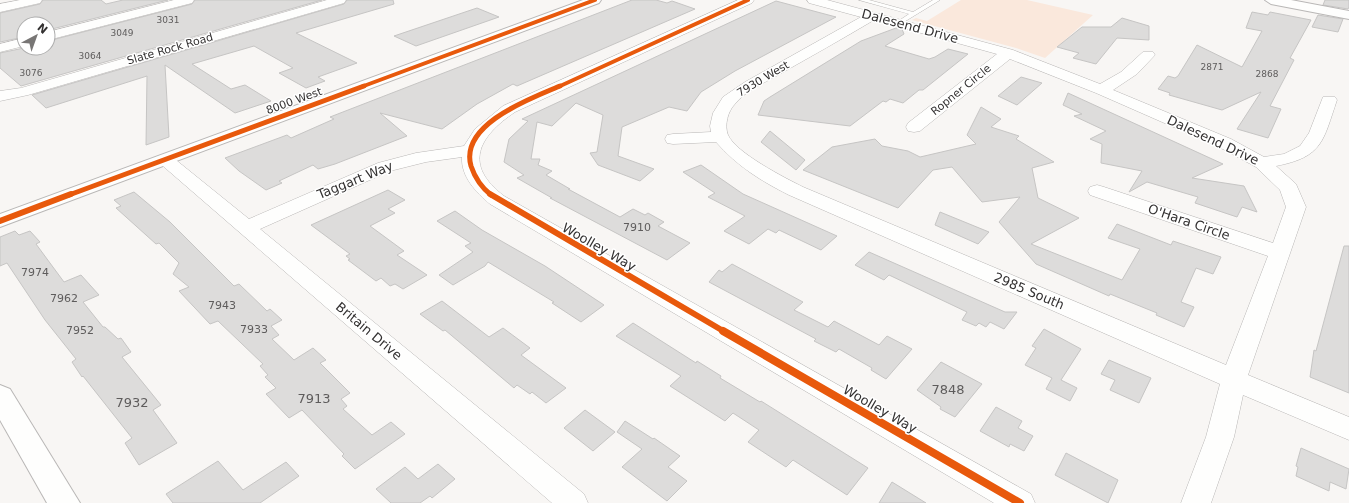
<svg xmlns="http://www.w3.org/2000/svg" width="1349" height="503" viewBox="0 0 1349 503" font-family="'DejaVu Sans',sans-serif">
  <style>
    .green { fill: #fae8dc }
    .building { fill: #dddcdb; stroke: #c6c5c4 }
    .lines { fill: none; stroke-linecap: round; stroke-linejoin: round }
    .lane-casing { stroke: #b9b7b6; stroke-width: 1 }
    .street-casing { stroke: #b9b7b6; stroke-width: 1 }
    .secondary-casing { stroke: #b9b7b6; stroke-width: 2 }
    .lane { fill: #fefefd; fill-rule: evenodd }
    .street { fill: #fefefd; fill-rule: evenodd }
    .secondary { fill: #fefefd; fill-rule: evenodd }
    .cycleway-far3-casing { stroke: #fff; stroke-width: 5.5 }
    .cycleway-far2-casing { stroke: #fff; stroke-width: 7 }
    .cycleway-far1-casing { stroke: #fff; stroke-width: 8 }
    .cycleway-casing { stroke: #fff; stroke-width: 10 }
    .cycleway-far3 { stroke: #e8590c; stroke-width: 4 }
    .cycleway-far2 { stroke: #e8590c; stroke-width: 5 }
    .cycleway-far1 { stroke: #e8590c; stroke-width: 6 }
    .cycleway { stroke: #e8590c; stroke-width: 8 }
    .labels { text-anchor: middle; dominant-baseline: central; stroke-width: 3; stroke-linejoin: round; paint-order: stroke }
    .far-number-label { font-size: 9px; fill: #5e5c5c }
    .far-street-label { font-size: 11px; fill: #333131; stroke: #fff }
    .number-label { font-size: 11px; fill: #5e5c5c }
    .street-label { font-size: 13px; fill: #333131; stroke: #fff }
    .near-number-label { font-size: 13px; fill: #5e5c5c }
  </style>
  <rect width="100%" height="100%" fill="#f8f6f4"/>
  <path class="green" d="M961,0H1027L1093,15L1045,58L1016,48L912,20L916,18L927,21Z"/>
  <g class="building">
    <path d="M43,0H101L106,4L123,0H168L48,30V24H24V37L0,42V13L40,4Z"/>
    <path d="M195,0H322L21,86L0,68V53L24,48H48V41L192,4Z"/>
    <path d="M347,0H393L394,4L296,33L357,63L318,77L325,81L306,88L279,73L293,68L254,46L192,64L231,89L245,85L271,101L235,113L165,65L169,137L146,145L147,76L46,108L32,95L344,4Z"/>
    <path d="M632,0H656L667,3L672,1L695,9L517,86L513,84L477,104L442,129L380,113L407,136L335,164L318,169L313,165L279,181L282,183L266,190L239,171L225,158L287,135L291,138L334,119L330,117Z"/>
    <path d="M1325,0H1349V7L1348,9L1323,5Z"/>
    <path d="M776,1L836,17L735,71L701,92L687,111L669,107L622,127L618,156L654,169L640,181L598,165L590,153L597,152L603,115L576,103L552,126L537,122L531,159H540L538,165L552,171L546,175L570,189H568L620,217L633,209L645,215L648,213L664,222L658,226L690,243L667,260L550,198H552L517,178L524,175L504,162L509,139L528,121L522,119Z"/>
    <path d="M477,8L499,17L416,46L394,36Z"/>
    <path d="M1252,12L1268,15L1270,12L1311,20L1290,58L1294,60L1270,106L1281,109L1268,138L1237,129L1261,92L1222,110L1169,95L1170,93L1158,89L1168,76L1175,78L1178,76L1197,45L1242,67L1262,31L1246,28Z"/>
    <path d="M1318,15L1343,19L1338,32L1312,27Z"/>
    <path d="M1122,18L1149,26V40L1117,38L1096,64L1073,58L1079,53L1057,47L1082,27H1111Z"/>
    <path d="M896,28L902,29L904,34L885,46L929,59L935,57L948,49L968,54L923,90H919L903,103L890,99L886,102L883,101L850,126L758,115L764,101L770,97L861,41Z"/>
    <path d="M1021,77L1042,83L1017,105L998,96Z"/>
    <path d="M1068,93L1223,164L1192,178L1244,186L1257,212L1242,207L1237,217L1195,203L1198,197L1147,182L1129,192L1142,171L1101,163L1102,144L1090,139L1106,131L1074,116L1082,114L1063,105Z"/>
    <path d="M981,107L1001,119L991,127L1019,136L1016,139L1054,162L1032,168L1038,198L1079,218L1031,244L1122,280L1140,249L1108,238L1117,224L1171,245L1173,241L1221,257L1213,274L1196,268L1181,302L1194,307L1184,327L1156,315L1157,313L1110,294L1109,296L1036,264L999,222L1020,197L982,202L952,167L933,170L898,208L803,170L832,147L875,139L882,146L908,151L920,157L976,144L967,135Z"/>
    <path d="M770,131L805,160L796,170L761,142Z"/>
    <path d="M701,165L743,194L837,236L821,250L779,230L776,233L768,229L749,244L724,231L745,216L708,197L715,193L683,172Z"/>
    <path d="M388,190L405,200L388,209L395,213L370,226L404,251L397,255L427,275L403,289L395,284L390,286L381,278L376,281L348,260L350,259L346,256L350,254L311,225Z"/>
    <path d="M134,192L170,222L234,286L239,284L267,311L270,309L282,320L271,326L279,335L272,339L294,360L313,348L326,360L320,363L350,393L341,399L347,406L343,409L372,435L391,422L405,434L355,469L342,456L344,454L302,410L289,418L266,394L276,388L265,377L268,375L260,366L263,364L218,321L210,324L179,291L189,287L173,274L179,263L159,243L156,244L116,208L121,206L114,200Z"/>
    <path d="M455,211L482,230L545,266L604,305L581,322L552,303L554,302L488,262L485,266L453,285L439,275L473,252L465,246L471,243L437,221Z"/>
    <path d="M940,212L989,232L978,244L935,225Z"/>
    <path d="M15,231L19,235L30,231L40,242L36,244L64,282L81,275L99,295L83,302L103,327H105L118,339L121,338L131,352L122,357L161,405L153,410L177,443L139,465L125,443L132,438L83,376L82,377L72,362L76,359L45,320L7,263L0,266V237Z"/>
    <path d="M1344,246H1349V393L1310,377L1314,350L1316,351Z"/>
    <path d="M869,252L1005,312H1017L1004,329L990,322L986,327L979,323L976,326L962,320L967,312L889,275L884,280L855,265Z"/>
    <path d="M732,264L803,302L794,310L828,327L834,321L879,345L887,336L912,349L886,379L871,370L872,368L839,349L836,352L814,341L816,339L709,282L719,270L722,272Z"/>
    <path d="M442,301L489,337L503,328L530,348L521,355L566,388L546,403L532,392L530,394L517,385L514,388L445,330L443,331L420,314Z"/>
    <path d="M633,323L696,363L697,361L721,376L720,378L760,402L761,401L868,468L847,495L793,460L786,467L748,442L759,430L733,413L725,421L670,386L681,376L616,336Z"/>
    <path d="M1044,329L1081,349L1061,380L1077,388L1070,401L1046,389L1052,378L1025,365L1036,348L1032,346Z"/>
    <path d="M1109,360L1151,378L1139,403L1110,390L1115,380L1101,374Z"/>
    <path d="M941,362L982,384L955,417L940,409L941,407L917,390Z"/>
    <path d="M996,407L1022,421L1018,428L1033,436L1024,451L1010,444L1009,447L980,431Z"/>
    <path d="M585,410L615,432L593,451L564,428Z"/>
    <path d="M625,421L653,439L654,438L680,456L668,467L687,481L667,501L622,467L642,449L617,432Z"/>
    <path d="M1301,448L1349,469L1346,489L1330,482L1329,491L1296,476L1298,467L1296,466Z"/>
    <path d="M1066,453L1118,480L1108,503L1055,475Z"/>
    <path d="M218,461L243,490L286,462L299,476L260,503H173L166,494Z"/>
    <path d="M438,464L455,479L432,498L430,496L420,503H391L376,489L405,467L418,479Z"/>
    <path d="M892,482L926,503H879Z"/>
  </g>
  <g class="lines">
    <defs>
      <path id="lane" d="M859,0H869L913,12L933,0H940L899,25L897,24V22L909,14Z"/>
      <g id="street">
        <path d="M20,0H42L40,3L0,12V4Z"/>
        <path d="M174,0H194L192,3L48,40V32Z"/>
        <path d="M327,0H346L344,3L28,95L0,101V91L21,88Z"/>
        <path d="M738,0H754L752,3L515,112C478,137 463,165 504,196L1031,494L1035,503H994L490,204C476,192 461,177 462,157L426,162L390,171L260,229L584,494L588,503H552L156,160L159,156L165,155L171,156L249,219L378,163L416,153L464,146L475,129L503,106Z"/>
        <path d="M807,0H827L1013,50L1100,84L1121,72L1143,52H1153L1155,55L1137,74L1113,90L1231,139L1264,157L1284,154L1300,146L1309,133L1323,97H1335L1337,100C1323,141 1323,157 1276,166L1296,184L1306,207L1248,375L1349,417V440L1243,395L1234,437L1211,503H1181L1206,437L1220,384L789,195C761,181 737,166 716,142L673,144L667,143L665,139L667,135L673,134L711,132L710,126L713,113L723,97L745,82L861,17L809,3ZM874,20L997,54L908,123L906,127L908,131L914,132L920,131L1010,59L1096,93L1219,147L1256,167L1280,190L1286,207L1273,243L1104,187L1097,185L1090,187L1088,191L1090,195L1268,256L1226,365L803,187C785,178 736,153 728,135C724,125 728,111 735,104C745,91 764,83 778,75C810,57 842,39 874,20Z"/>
        <path d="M24,38V46L0,52V44Z"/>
      </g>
      <g id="secondary">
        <path d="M583,0H601L599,3L0,227V214Z"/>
        <path d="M1265,0H1291L1349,11V19L1271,4Z"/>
        <path d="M0,385L10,389L80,503H47L0,420Z"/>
      </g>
    </defs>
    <use href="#lane" class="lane-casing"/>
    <use href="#street" class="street-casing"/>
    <use href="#secondary" class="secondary-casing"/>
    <use href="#lane" class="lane"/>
    <use href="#street" class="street"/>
    <use href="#secondary" class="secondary"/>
    <defs>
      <g id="cycleway-far3">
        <path d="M361,87L595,0"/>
        <path d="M558,87L748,0"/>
      </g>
      <g id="cycleway-far2">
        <path d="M69,195L364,86"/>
        <path d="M491,195C481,187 475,178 471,166C459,124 532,98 560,86"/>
      </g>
      <g id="cycleway-far1">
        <path d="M490,194L725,332"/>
        <path d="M0,221L71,194"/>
      </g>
      <path id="cycleway" d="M723,331L1020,503"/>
    </defs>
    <use href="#cycleway-far3" class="cycleway-far3-casing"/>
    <use href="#cycleway-far2" class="cycleway-far2-casing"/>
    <use href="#cycleway-far1" class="cycleway-far1-casing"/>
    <use href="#cycleway" class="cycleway-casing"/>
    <use href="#cycleway-far3" class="cycleway-far3"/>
    <use href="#cycleway-far2" class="cycleway-far2"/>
    <use href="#cycleway-far1" class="cycleway-far1"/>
    <use href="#cycleway" class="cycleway"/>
  </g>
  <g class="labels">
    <g class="far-number-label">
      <text x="168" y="20">3031</text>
      <text x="122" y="33">3049</text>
      <text x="90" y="56">3064</text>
      <text x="1212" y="67">2871</text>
      <text x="31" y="73">3076</text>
      <text x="1267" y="74">2868</text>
    </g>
    <g class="far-street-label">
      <text transform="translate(170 49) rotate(-16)">Slate Rock Road</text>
      <text transform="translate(763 79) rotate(-31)">7930 West</text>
      <text transform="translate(961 90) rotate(-39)">Ropner Circle</text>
      <text transform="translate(294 101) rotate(-20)">8000 West</text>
    </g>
    <g class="number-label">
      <text x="637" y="227">7910</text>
      <text x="35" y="272">7974</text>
      <text x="64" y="298">7962</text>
      <text x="222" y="305">7943</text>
      <text x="254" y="329">7933</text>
      <text x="80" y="330">7952</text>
    </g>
    <g class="street-label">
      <text transform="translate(910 26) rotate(15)">Dalesend Drive</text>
      <text transform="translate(1213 140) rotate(25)">Dalesend Drive</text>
      <text transform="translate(355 180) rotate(-22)">Taggart Way</text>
      <text transform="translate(1189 222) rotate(19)">O'Hara Circle</text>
      <text transform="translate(599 247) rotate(30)">Woolley Way</text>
      <text transform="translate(1029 291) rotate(23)">2985 South</text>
      <text transform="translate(369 331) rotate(40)">Britain Drive</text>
      <text transform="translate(880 409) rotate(30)">Woolley Way</text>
    </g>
    <g class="near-number-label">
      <text x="948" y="389">7848</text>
      <text x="314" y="398">7913</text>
      <text x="132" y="402">7932</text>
    </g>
  </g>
  <g transform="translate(36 36) rotate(41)"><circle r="19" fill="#ffffff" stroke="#adadad"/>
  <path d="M0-3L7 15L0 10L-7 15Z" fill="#787675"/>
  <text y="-6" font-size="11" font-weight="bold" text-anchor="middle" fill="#333131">N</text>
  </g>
</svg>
